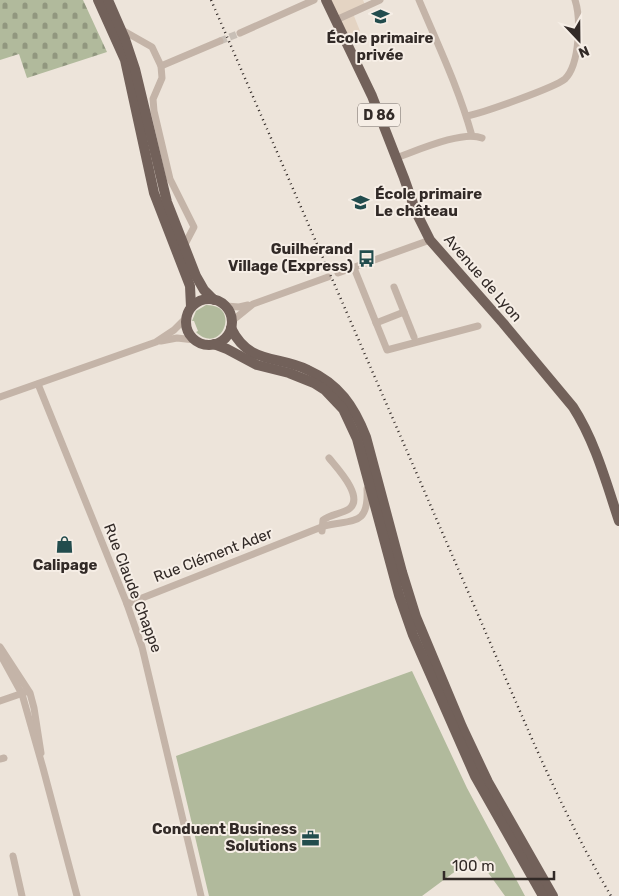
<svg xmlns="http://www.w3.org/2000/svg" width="619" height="896" viewBox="0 0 619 896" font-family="Rubik,sans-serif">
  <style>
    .grass { fill: #b1ba9c }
    .cemetery { fill: url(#cemetery-stones) }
    .plaza { fill: #e4d4c3 }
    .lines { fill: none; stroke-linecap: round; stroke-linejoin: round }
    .minor-tunnel { stroke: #c8bfb6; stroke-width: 7; stroke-dasharray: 7 3.5; stroke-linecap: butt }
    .minor { stroke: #c4b4a8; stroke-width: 7 }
    .primary { stroke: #72615a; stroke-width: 10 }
    .rail { stroke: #322a27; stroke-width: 2.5; stroke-dasharray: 1 4; stroke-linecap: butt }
    .labels { text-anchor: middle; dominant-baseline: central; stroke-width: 4; stroke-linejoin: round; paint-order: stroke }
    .shield { fill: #f6eee6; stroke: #6d6560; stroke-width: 1 }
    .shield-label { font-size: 14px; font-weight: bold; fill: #322a27 }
    .poi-label { font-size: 15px; font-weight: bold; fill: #322a27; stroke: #f6eee6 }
    .street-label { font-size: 15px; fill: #322a27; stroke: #f6eee6 }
  </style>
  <defs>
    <pattern id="cemetery-stones" width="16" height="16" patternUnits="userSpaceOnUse" patternTransform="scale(1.25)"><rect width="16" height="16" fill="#b1ba9c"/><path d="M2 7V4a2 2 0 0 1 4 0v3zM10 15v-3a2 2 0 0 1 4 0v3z" fill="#91977f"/></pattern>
  </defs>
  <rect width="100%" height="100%" fill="#ede4da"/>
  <g class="grass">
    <path d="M206,305C242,304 222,357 196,332L198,331L194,321H192L196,311Z"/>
    <path d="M412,671L467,788L525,896H505L476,856L422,896H209L176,756Z"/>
  </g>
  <path class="cemetery" d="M0,0H83L107,52L27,78L19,54L0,60Z"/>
  <path class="plaza" d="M325,0H363L365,5L352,11L360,31L341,39Z"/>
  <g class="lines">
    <path class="minor-tunnel" d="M220,41L240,33"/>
    <g class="minor">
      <path d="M419,0C438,45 459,89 472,136"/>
      <path d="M336,20L380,0"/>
      <path d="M122,30L152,47L161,66L162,78L153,99L154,111L170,179L194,227L184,246"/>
      <path d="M240,33L314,0"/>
      <path d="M161,66L220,41"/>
      <path d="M467,116C482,113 554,88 565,79C580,64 581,18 575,0"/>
      <path d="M396,158C416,151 463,130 482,138"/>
      <path d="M354,268L387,350L478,326"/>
      <path d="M338,273L430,240"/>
      <path d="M394,287L414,337"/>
      <path d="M226,306L239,307L248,305"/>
      <path d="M232,321L253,304L328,277"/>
      <path d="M376,323L404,312"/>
      <path d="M161,341L177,338L195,340"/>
      <path d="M38,384L127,604L142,647L201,896"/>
      <path d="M0,397L156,342L174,330L186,318"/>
      <path d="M322,531L323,520C331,514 341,514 349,509C365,497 337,468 329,458"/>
      <path d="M127,604L324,526C352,519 369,527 367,489"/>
      <path d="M0,647L30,693L34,708L41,753"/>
      <path d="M0,654L22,694L43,768L77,896"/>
      <path d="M0,701L26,692"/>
      <path d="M0,759L4,758"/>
      <path d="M13,856L22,896"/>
    </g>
    <g class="primary">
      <path d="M98,0L125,60L154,193L190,286L191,307"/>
      <path d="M108,0L125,39L135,69L167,202L196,276L204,290L214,300"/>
      <path d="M326,0L372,96L404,178L416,212L430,240L503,323L573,407C595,441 606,482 619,521"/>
      <circle cx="209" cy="322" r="23"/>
      <path d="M231,328C249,365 277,355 308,370C339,384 354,406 366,437L402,572L416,617L462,727L488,782L553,896"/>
      <path d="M214,344L227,349L257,365L289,373L314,383L325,390L343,409L357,439L399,595L413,635L475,776L543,896"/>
    </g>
    <path class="rail" d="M211,0L532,739C556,793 581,845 611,896"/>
  </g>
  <defs>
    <symbol id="school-bare" viewBox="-9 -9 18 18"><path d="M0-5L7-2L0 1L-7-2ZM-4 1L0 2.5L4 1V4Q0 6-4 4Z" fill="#224c4d" stroke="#f6eee6" stroke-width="2.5" paint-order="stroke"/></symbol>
    <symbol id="bus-bare" viewBox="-9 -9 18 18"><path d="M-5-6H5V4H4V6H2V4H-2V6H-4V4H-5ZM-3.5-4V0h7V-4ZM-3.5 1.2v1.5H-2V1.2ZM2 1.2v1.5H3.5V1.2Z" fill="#224c4d" stroke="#f6eee6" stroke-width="2.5" paint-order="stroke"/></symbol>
    <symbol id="shop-bare" viewBox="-9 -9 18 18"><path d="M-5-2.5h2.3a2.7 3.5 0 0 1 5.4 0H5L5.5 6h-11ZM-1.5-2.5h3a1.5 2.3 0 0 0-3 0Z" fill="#224c4d" stroke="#f6eee6" stroke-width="2.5" paint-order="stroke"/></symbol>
    <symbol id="office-bare" viewBox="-9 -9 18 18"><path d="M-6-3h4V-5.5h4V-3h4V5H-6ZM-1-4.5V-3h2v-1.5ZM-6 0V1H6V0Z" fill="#224c4d" stroke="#f6eee6" stroke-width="2.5" paint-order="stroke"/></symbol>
  </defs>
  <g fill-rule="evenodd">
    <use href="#school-bare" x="368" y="4" width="25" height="25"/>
    <use href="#school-bare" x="348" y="190" width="25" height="25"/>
    <use href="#bus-bare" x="354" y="246" width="25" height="25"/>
    <use href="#shop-bare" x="52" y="532" width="25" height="25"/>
    <use href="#office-bare" x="298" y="826" width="25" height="25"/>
  </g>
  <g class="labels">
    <rect class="shield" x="358" y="103.5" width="42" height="23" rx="4"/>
    <g class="shield-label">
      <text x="379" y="115">D 86</text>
    </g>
    <g class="poi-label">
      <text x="380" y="38">École primaire<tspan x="380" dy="17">privée</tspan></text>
      <text x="375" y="194" text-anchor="start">École primaire<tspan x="375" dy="17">Le château</tspan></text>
      <text x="353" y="249" text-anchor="end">Guilherand<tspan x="353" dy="17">Village (Express)</tspan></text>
      <text x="65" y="565">Calipage</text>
      <text x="297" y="829" text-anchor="end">Conduent Business<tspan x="297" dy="17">Solutions</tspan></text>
    </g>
    <g class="street-label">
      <text transform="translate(483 278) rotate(49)">Avenue de Lyon</text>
      <text transform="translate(213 555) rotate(-21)">Rue Clément Ader</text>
      <text transform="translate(133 588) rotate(69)">Rue Claude Chappe</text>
    </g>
  </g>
  <g transform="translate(579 40) rotate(158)" stroke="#f6eee6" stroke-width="4" paint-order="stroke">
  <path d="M0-4L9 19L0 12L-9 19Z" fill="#322a27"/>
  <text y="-8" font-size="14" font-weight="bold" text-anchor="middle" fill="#322a27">N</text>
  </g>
  <path d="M444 871v8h110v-8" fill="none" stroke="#322a27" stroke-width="2.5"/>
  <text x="452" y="871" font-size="15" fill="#322a27" stroke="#f6eee6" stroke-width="4" paint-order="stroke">100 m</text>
</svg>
